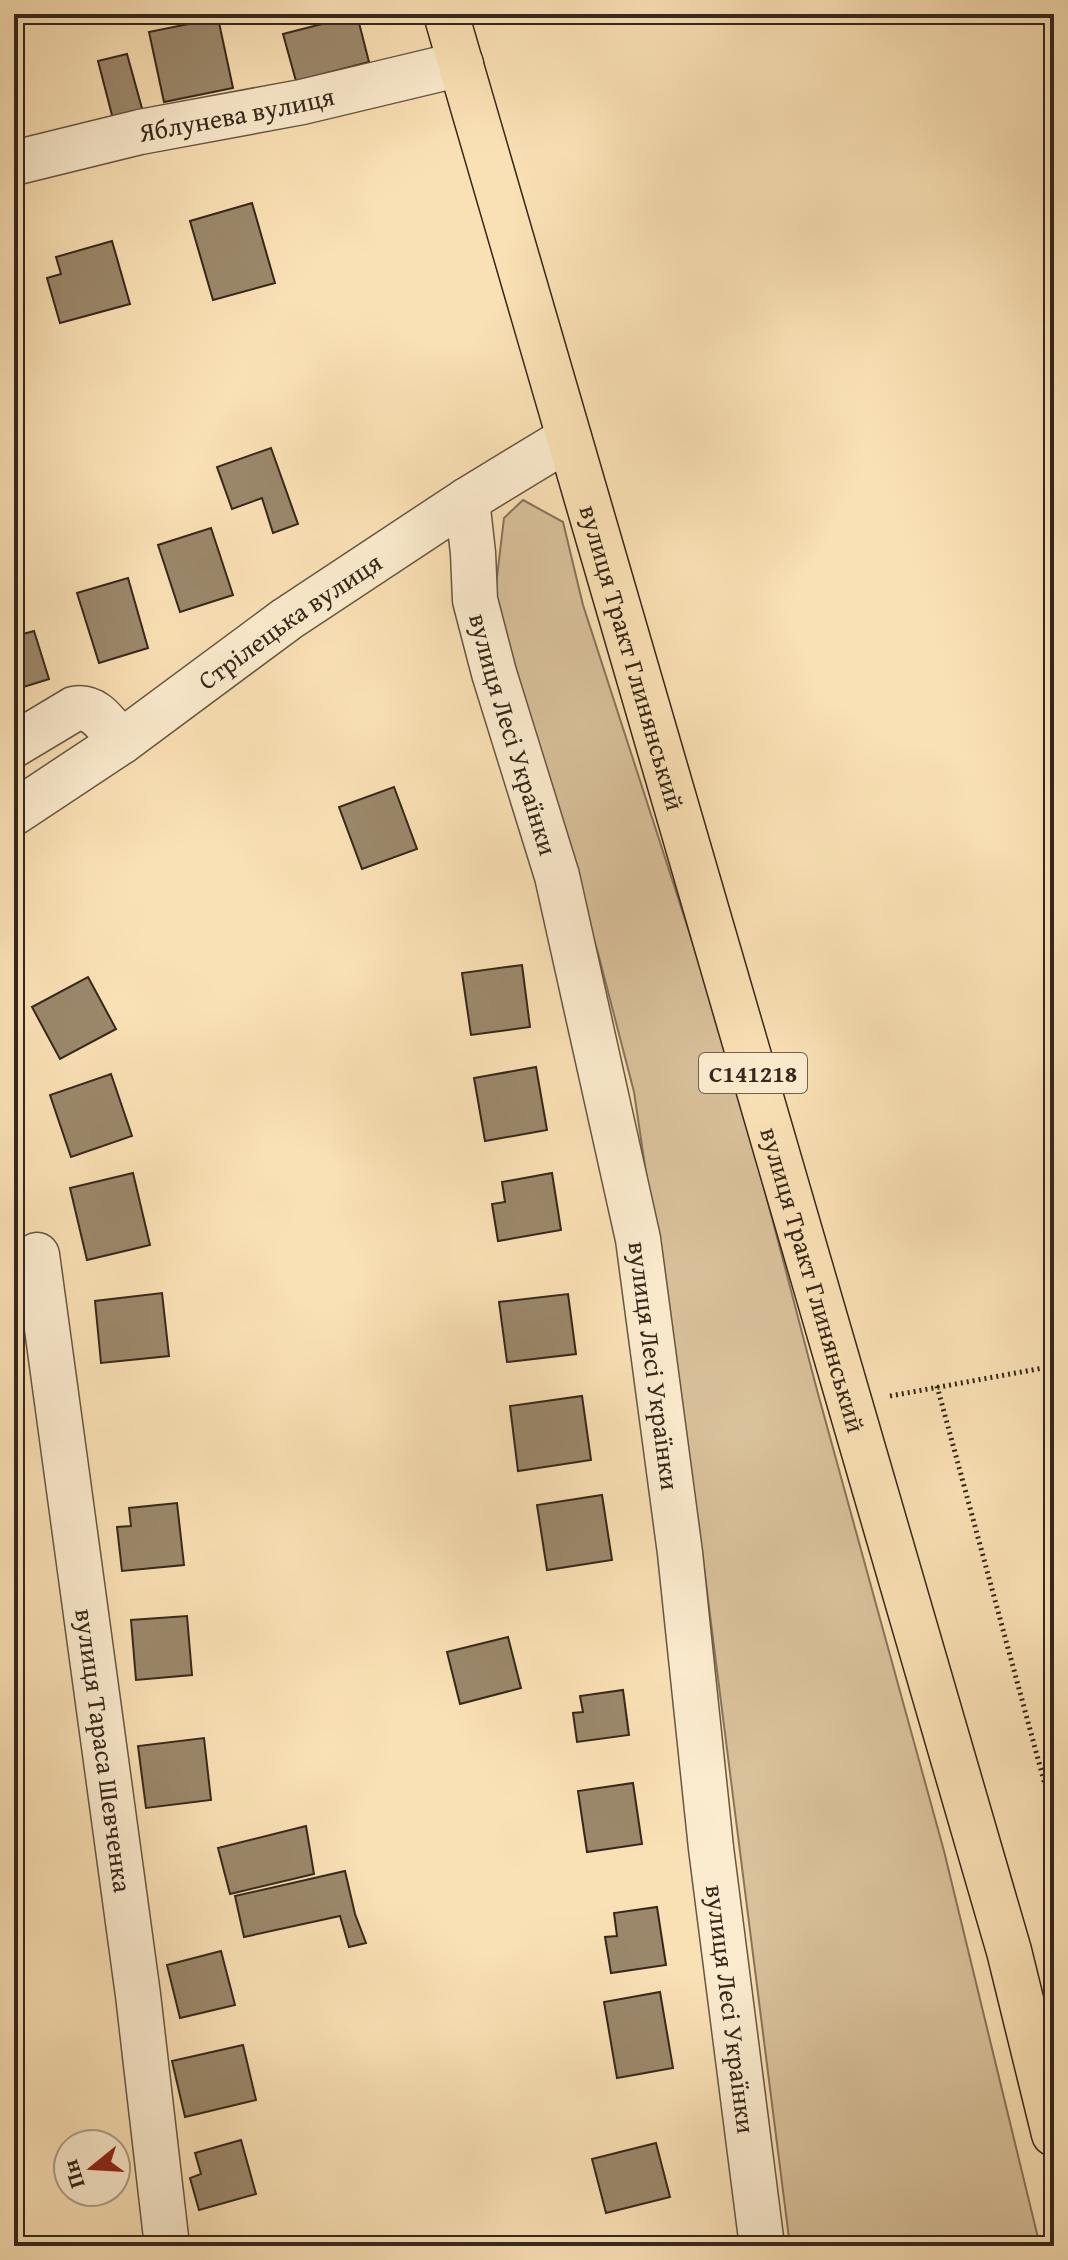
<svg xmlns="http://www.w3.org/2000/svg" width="1068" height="2260" viewBox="0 0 1068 2260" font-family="'Gentium Book Plus',serif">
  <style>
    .green { fill: #d9c19b; stroke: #87745b; stroke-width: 2 }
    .building { fill: #9b886b; stroke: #35271b; stroke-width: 2 }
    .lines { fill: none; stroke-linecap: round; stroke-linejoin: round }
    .minor-casing { stroke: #665642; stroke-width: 47 }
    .major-casing { stroke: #35271b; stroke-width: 47 }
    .path { stroke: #35271b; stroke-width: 5; stroke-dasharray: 2 4; stroke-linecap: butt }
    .minor { stroke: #fceccf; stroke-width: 44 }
    .major { stroke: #fae1b5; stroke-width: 44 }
    .labels { text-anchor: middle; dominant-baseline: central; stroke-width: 8; stroke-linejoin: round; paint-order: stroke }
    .shield { fill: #fceccf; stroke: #716251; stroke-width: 2 }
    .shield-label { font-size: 24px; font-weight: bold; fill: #35271b }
    .street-label { font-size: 26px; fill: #35271b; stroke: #fceccf }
  </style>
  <rect width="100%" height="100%" fill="#fae1b5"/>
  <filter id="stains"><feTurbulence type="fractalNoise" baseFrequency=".0025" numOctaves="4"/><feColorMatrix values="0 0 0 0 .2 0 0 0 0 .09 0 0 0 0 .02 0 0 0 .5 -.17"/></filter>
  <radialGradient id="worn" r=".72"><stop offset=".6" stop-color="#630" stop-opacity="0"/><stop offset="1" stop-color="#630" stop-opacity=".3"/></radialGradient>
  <path class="green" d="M523,500L563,522L583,605L731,1061L817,1390L944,1851L1040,2246H790L702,1552L634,1092L598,953L556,813L509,676L495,594L504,518Z"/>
  <g class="building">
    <path d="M357,15L369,62L296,81L283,34Z"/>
    <path d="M218,18L233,88L164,102L149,32Z"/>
    <path d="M127,54L143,112L113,119L98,61Z"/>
    <path d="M252,203L275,283L213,300L190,221Z"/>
    <path d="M112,241L130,304L60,323L47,278L61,274L56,257Z"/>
    <path d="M271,448L298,524L273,533L262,498L232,509L217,467Z"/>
    <path d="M211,528L233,595L180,612L158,545Z"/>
    <path d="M128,578L148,648L99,663L77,593Z"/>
    <path d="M18,616L23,634L34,631L49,679L14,690V618Z"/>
    <path d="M394,787L417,849L362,869L339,807Z"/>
    <path d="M522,965L530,1027L471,1035L462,973Z"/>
    <path d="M88,977L116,1029L60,1059L32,1007Z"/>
    <path d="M536,1067L547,1130L485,1141L474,1078Z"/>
    <path d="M111,1074L132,1136L71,1157L50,1095Z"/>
    <path d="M133,1173L150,1245L87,1260L70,1188Z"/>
    <path d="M552,1173L561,1230L498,1241L492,1204L505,1202L502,1182Z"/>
    <path d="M162,1293L169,1356L101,1363L95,1301Z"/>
    <path d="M568,1294L576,1354L507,1362L499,1302Z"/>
    <path d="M582,1396L591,1460L518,1471L510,1406Z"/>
    <path d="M602,1495L612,1560L547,1570L537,1505Z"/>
    <path d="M177,1503L184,1565L122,1571L117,1527L131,1526L129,1508Z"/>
    <path d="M187,1616L192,1675L136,1680L131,1620Z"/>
    <path d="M508,1637L521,1688L460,1704L447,1652Z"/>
    <path d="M623,1690L629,1735L577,1742L573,1713L583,1712L580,1696Z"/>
    <path d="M204,1738L211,1800L146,1808L138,1746Z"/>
    <path d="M633,1783L642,1844L587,1852L578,1791Z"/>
    <path d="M306,1826L314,1874L230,1894L218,1848Z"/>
    <path d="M345,1871L355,1914L366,1943L349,1947L340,1916L244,1937L235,1896Z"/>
    <path d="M657,1907L666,1965L611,1973L605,1937L617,1936L614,1913Z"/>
    <path d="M221,1951L235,2005L180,2018L167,1965Z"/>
    <path d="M660,1992L673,2068L617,2078L604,2002Z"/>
    <path d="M243,2045L256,2100L185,2117L172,2061Z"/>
    <path d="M241,2140L256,2194L199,2210L190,2178L201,2174L195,2153Z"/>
    <path d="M656,2143L670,2197L606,2213L592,2159Z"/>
  </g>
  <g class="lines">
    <defs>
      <g id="minor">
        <path id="s1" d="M14,163L140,132L302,102L461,64"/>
        <path id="s2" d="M467,500L473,553L475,600L494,673L557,876L638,1239L680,1553L711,1848L762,2246"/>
        <path d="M14,745L74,709C96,704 108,727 121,742"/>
        <path id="s3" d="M14,813L121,742L287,619L467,500L569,438"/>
        <path id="s4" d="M37,1255L138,1995L167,2246"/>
      </g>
      <g id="major">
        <path id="s5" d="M446,14L1009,1951L1054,2134"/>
      </g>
    </defs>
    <use href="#minor" class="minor-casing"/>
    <use href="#major" class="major-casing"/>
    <g class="path">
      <path d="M937,1386L1054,1818"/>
      <path d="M890,1396L1054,1366"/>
    </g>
    <use href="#minor" class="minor"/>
    <use href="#major" class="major"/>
  </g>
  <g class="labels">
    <rect class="shield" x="699" y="1053" width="108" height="40" rx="6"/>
    <g class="shield-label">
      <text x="753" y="1073">С141218</text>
    </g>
    <g class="street-label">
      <text stroke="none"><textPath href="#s1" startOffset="228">Яблунева вулиця</textPath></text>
      <text stroke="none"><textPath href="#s3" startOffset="336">Стрілецька вулиця</textPath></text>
      <text stroke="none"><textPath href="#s5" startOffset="670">вулиця Тракт Глинянський</textPath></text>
      <text stroke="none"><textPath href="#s2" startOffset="240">вулиця Лесі Українки</textPath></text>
      <text stroke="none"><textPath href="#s5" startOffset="1318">вулиця Тракт Глинянський</textPath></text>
      <text stroke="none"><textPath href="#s2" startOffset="888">вулиця Лесі Українки</textPath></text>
      <text stroke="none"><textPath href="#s4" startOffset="500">вулиця Тараса Шевченка</textPath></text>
      <text stroke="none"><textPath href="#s2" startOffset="1536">вулиця Лесі Українки</textPath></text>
    </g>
  </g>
  <rect width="1068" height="2260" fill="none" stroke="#fae1b5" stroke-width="48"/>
  <rect x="16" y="16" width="1036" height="2228" fill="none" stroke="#35271b" stroke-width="4"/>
  <rect x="24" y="24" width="1020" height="2212" fill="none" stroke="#35271b" stroke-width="2"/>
  <g transform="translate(92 2168) rotate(252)"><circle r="38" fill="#fceccf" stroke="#ac9d87" stroke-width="2"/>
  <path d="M0-6L14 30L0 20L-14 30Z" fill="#8f2418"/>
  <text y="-12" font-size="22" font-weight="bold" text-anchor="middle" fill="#35271b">Пн</text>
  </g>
  <rect width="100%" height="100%" filter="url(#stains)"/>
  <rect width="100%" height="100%" fill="url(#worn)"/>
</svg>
